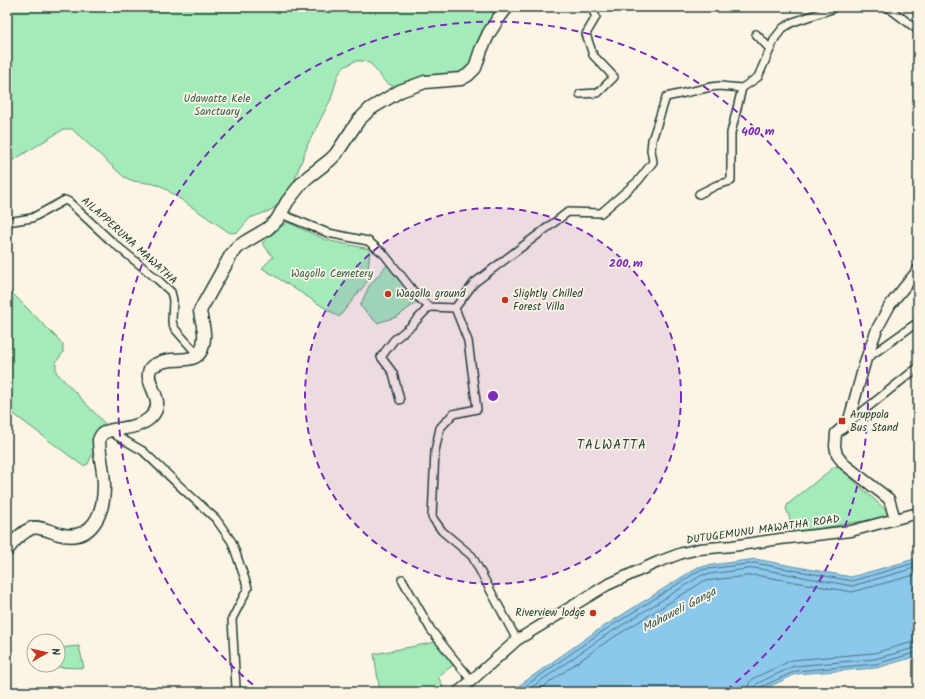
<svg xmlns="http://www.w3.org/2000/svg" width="925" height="699" viewBox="0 0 925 699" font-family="Kalam,sans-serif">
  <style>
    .green { fill: #a3ebb8; stroke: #619476 }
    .water { fill: #8cc7ec; stroke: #6090a2 }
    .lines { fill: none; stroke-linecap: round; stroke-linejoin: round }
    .shore { stroke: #4b747e; stroke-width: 1 }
    .street-casing { stroke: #1f3d34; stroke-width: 10 }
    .secondary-casing { stroke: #1f3d34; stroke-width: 13 }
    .primary-casing { stroke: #1f3d34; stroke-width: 15 }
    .street { stroke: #fcf5e5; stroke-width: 7 }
    .secondary { stroke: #fcf5e5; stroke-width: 10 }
    .primary { stroke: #fcf5e5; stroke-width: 12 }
    .ring { fill: none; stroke: #7b2cbf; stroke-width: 2; stroke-dasharray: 7 5 }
    .poi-dot { fill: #c8321e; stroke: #fcf5e5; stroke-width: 1.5 }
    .labels { text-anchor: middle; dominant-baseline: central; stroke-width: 3.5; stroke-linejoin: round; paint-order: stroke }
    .park-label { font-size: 11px; fill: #39604e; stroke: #fcf5e5 }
    .street-label { font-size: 11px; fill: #1f3d34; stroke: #fcf5e5 }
    .poi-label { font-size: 11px; fill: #1f3d34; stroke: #fcf5e5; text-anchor: start }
    .water-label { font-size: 12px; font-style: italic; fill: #355959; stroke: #fcf5e5 }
    .quarter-label { font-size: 13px; letter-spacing: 1px; fill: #1f3d34; stroke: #fcf5e5 }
    .centre { fill: #7b2cbf; stroke: #fcf5e5; stroke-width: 2 }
    .ring-label { font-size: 12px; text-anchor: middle; font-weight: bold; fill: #7b2cbf; stroke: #fcf5e5; stroke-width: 3.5; stroke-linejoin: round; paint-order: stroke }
  </style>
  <rect width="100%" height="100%" fill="#fcf5e5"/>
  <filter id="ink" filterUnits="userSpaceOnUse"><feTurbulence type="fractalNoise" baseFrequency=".025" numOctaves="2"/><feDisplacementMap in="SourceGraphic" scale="8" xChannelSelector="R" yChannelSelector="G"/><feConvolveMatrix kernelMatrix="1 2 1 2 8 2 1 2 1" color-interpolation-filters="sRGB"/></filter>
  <g filter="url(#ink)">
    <g class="green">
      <path d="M7,7H503L471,63L464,72L456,76L401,87L393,86L386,83L371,64L364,61H355L344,67L338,75L331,99L308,144L290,192L282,203L269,211L250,218L238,232L230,233L161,186L154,184L133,181L124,177L72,129H64L7,164Z"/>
      <path d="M287,222L326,240L370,249L367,282L339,317L262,268L273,257L262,243Z"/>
      <path d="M387,265L417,302L397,317L377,323L360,306L369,286Z"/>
      <path d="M7,288L63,344V353L56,362V372L111,430L101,435L88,464L83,466L7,409Z"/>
      <path d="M838,466L888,512L887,517L799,532L794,531L786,508L788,504L834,467Z"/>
      <path d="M436,642L455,664L438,676L445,692H380L374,654Z"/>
      <path d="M79,646L84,668L55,667L54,665H58V648Z"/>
    </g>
    <path class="water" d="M918,558V656L876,668L796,674L758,692H510L595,632L698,567L755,559L851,577Z"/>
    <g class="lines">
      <g class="shore">
        <path d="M517,692L597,635L700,570L755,563L852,581L918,562"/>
        <path d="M525,692L600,639L702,575L755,568L852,586L918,567"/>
        <path d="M536,692L603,644L704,581L755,575L852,592L918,574"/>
        <path d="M747,692L749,683L754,678L792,660L874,653L913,642L918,641"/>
        <path d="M753,692L754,687L758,683L794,666L875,659L918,647"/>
        <path d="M758,692V689L761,687L796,671L876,664L918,652"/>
      </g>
      <defs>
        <g id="street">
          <path d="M888,7L890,9L918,30"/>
          <path d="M756,34L770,49"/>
          <path d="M580,94L598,93L614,77L593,55L586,34L596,17L591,7"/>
          <path d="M699,194L717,185L731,181V133L742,88L758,77L775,38L783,28L793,22L832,9L833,7"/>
          <path d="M281,214L328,233L368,241L384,254L418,297L429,307L455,308L468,341L477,409L453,414L440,428L435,451L432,517L442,531L472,556L517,640"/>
          <path d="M7,222L32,218L65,200L69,202L111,241L156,278L171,292L173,300L172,322L175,329L198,355"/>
          <path d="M455,308L474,283L568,212L601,213L638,181L653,162L651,150L652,140L666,97L711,87L719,86L742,88"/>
          <path d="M866,359L918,322"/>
          <path d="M400,400L393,373L381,357L394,340L411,326L429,307"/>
          <path d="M848,423L912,372L918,368"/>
          <path d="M111,430L117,436L143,451L183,489L216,519L232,542L248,588L232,619L236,688L239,692"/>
          <path d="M402,579L431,630L454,659L472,681"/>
        </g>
        <g id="secondary">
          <path d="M895,519L889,499L844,464L837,455L835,446L836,433L848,423L866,359L877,329L890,305L918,270"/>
          <path d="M458,692L463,688L517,640L607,585L658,562L682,553L699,549L732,546L780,539L851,531L918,513"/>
        </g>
        <path id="primary" d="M7,550C13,542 22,532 32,528C39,526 52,532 59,534C92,543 104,513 104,486C104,470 99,455 99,440C100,437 101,434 104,433C108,430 114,430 119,429C130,427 141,426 150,418C169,400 143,385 150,369C151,367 154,365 157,364C175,353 202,371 204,338C205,329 201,320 200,311L202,307L231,255L238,247L245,242L267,229L277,220L287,202L301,184L308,177L330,160L336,154L358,121L370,109L400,91L425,82L461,79L468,75L475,68L481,50L489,33L498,19L507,7"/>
      </defs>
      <use href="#street" class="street-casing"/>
      <use href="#secondary" class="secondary-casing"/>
      <use href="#primary" class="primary-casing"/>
      <use href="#street" class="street"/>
      <use href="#secondary" class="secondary"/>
      <use href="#primary" class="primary"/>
    </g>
  </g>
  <circle cx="493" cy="396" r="188" fill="#7b2cbf" fill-opacity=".12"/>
  <g class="ring">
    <circle cx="493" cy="396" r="188"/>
    <path d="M262 692A375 375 0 1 1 724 692"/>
  </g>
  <g class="poi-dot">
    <circle cx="388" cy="294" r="4"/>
    <circle cx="505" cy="300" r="4"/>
    <rect x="838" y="417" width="8" height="8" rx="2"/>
    <circle cx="593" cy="613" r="4"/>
  </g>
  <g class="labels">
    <g class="park-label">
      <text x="217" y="99">Udawatte Kele<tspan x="217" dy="13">Sanctuary</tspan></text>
      <text x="332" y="274">Wagolla Cemetery</text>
    </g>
    <g class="street-label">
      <text transform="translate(129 241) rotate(42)">AILAPPERUMA MAWATHA</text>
      <text transform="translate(763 530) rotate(-8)">DUTUGEMUNU MAWATHA ROAD</text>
    </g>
    <g class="poi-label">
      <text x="396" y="294">Wagolla ground</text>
      <text x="513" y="294">Slightly Chilled<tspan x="513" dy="13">Forest Villa</tspan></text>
      <text x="850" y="415">Aruppola<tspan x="850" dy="13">Bus Stand</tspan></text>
      <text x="585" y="613" text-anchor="end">Riverview lodge</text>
    </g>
    <g class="water-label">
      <text transform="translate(679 610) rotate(-28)">Mahaweli Ganga</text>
    </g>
    <g class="quarter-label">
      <text x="612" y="445">TALWATTA</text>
    </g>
  </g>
  <circle cx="493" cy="396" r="6" class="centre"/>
  <g class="ring-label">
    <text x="758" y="135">400 m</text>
    <text x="626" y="267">200 m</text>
  </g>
  <rect width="925" height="699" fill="none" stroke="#fcf5e5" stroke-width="24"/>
  <rect x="12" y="12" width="901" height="675" fill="none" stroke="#1f3d34" stroke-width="1.5" filter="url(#ink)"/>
  <g transform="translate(46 653) rotate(82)"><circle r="19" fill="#fcf5e5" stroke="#a4ab9e"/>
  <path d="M0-3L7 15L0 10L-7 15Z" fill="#c8321e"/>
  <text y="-6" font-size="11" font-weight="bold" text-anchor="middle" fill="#1f3d34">N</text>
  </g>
</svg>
